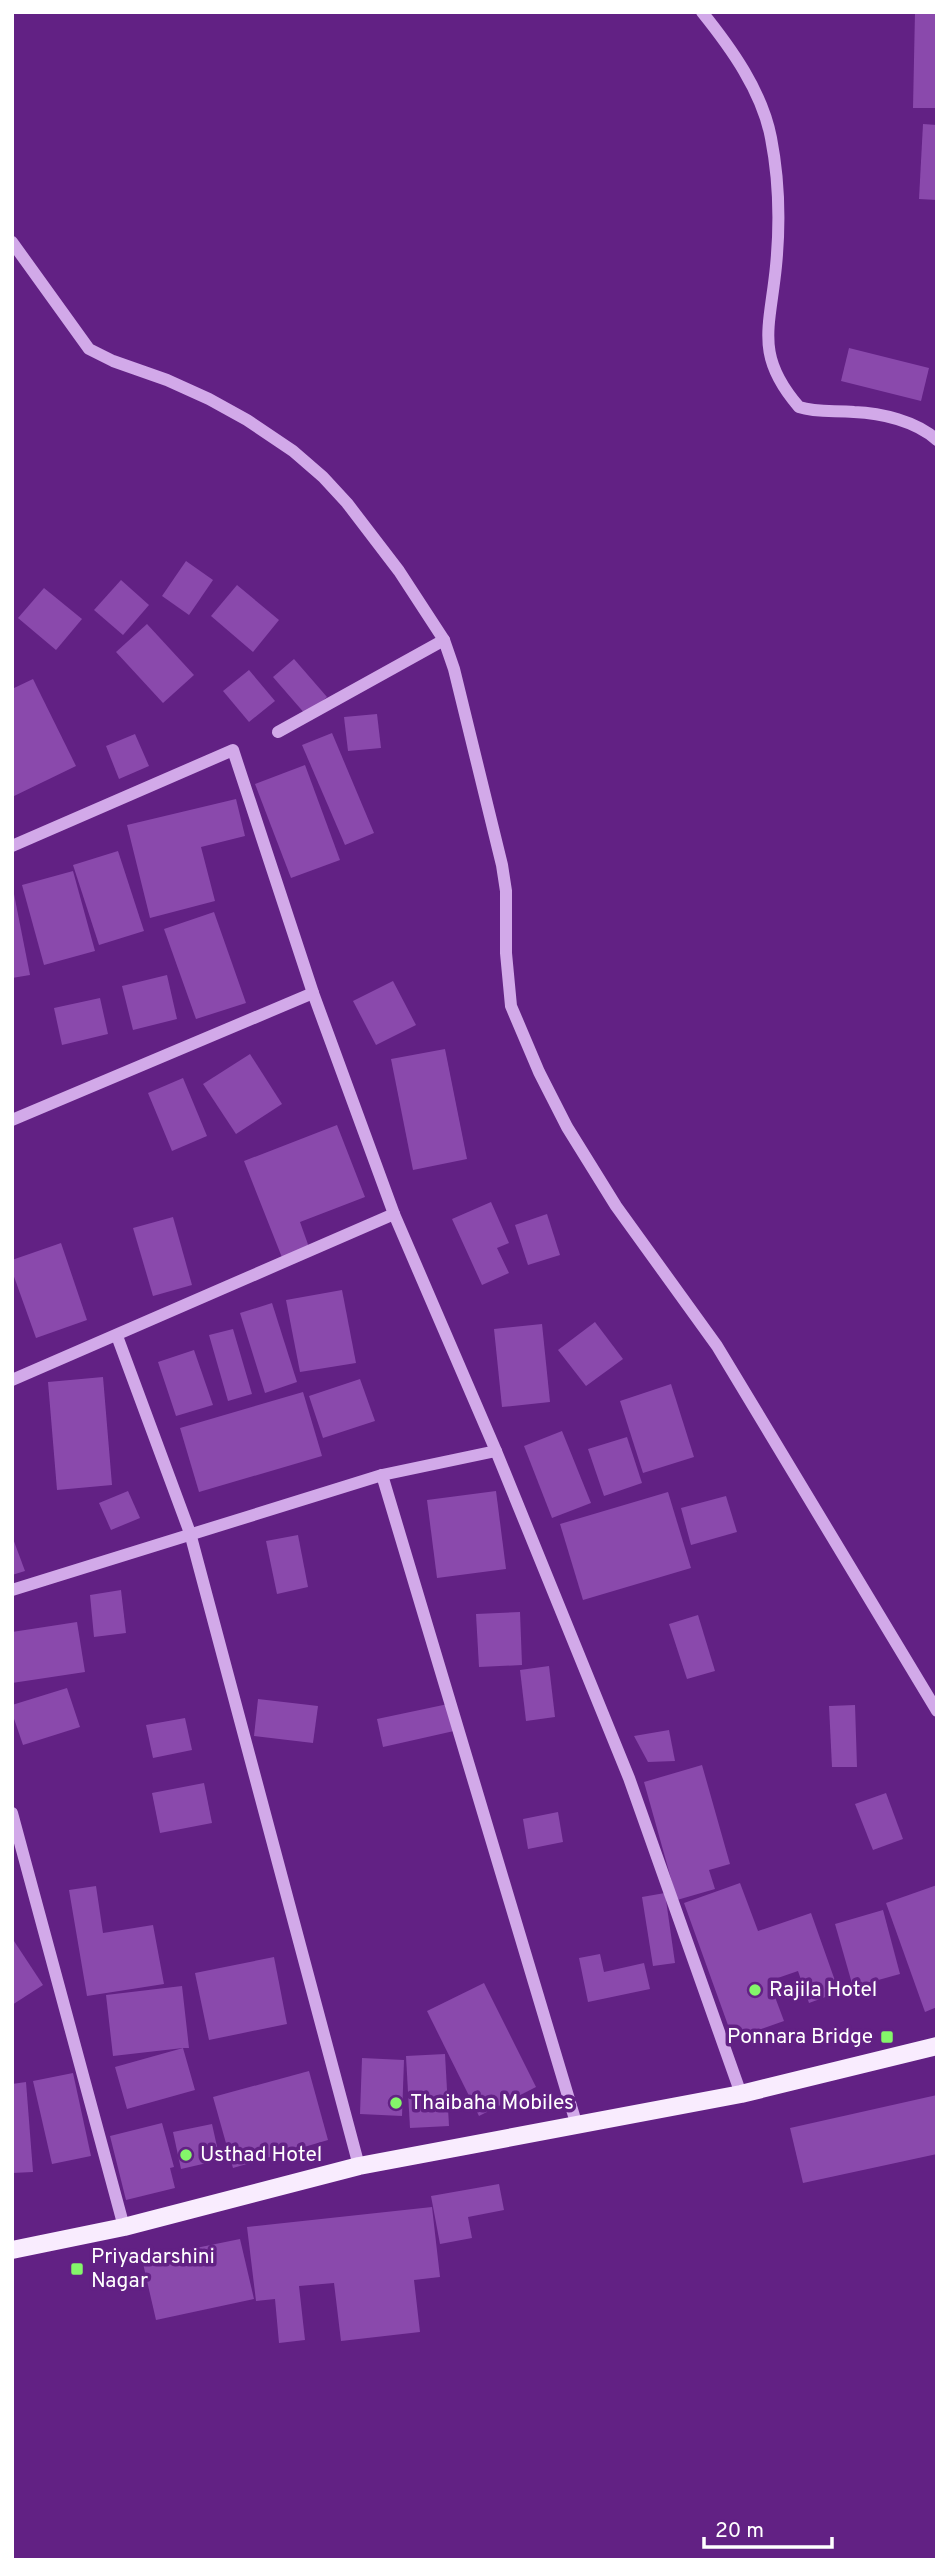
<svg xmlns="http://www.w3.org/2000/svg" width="949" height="2572" viewBox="0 0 949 2572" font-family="Overpass,sans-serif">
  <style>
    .building { fill: #8a49ac }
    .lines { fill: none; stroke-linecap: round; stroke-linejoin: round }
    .minor { stroke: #d2a9e9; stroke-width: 12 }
    .major { stroke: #f9ecfe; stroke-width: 18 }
    .poi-dot { fill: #84f66a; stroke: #622184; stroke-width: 2.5 }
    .labels { text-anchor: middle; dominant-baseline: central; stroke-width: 7; stroke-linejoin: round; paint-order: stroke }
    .poi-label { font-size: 21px; fill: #fff; stroke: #622184; text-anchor: start }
  </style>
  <rect width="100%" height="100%" fill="#622184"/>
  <g class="building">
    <path d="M915,12H937V108H913Z"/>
    <path d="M923,124L937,125V200L919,199Z"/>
    <path d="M849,348L929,368L921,401L841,381Z"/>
    <path d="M186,561L213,580L189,615L162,596Z"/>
    <path d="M121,580L149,605L123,635L94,610Z"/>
    <path d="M237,585L279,620L253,652L211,616Z"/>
    <path d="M44,588L82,619L56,650L18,618Z"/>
    <path d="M147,624L194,675L163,703L116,652Z"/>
    <path d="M294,659L327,697L306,715L273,677Z"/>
    <path d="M249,670L275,701L249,722L223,691Z"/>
    <path d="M33,679L76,766L12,797V689Z"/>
    <path d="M377,714L381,748L348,751L344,717Z"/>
    <path d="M332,733L374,833L345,845L302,745Z"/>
    <path d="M135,734L149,766L119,779L106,746Z"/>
    <path d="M305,765L340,860L291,878L255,784Z"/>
    <path d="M236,799L245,836L201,847L215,901L150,918L127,825Z"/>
    <path d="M118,851L144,931L99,945L73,865Z"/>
    <path d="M73,871L95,951L44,965L22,885Z"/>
    <path d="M12,884L30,975L12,978Z"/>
    <path d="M214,912L246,1003L196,1019L164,929Z"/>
    <path d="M167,975L177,1019L133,1030L122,986Z"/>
    <path d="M393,981L416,1025L376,1045L353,1001Z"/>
    <path d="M100,998L108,1034L62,1045L54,1008Z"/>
    <path d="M445,1049L467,1159L413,1170L391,1059Z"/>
    <path d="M250,1054L282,1104L236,1134L203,1084Z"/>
    <path d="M183,1078L207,1136L172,1151L148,1093Z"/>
    <path d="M337,1125L365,1197L300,1222L310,1250L283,1260L244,1161Z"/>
    <path d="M491,1202L509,1243L497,1248L509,1273L482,1285L452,1219Z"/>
    <path d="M547,1214L560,1255L528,1265L515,1225Z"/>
    <path d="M173,1217L192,1285L153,1296L133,1228Z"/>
    <path d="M61,1243L87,1320L36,1338L12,1271V1260Z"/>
    <path d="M342,1290L356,1363L300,1372L286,1300Z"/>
    <path d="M272,1303L297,1382L265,1393L240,1313Z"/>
    <path d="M595,1322L623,1359L586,1386L558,1350Z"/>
    <path d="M542,1324L550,1402L502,1407L494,1329Z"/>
    <path d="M233,1329L252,1394L228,1401L209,1335Z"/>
    <path d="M194,1350L213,1405L176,1416L158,1362Z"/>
    <path d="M103,1377L112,1485L57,1490L48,1382Z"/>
    <path d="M360,1379L375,1421L323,1438L309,1396Z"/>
    <path d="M671,1384L694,1457L643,1473L620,1401Z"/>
    <path d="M303,1392L322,1456L199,1492L180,1428Z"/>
    <path d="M562,1431L591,1503L552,1518L524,1446Z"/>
    <path d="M627,1437L642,1483L604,1496L588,1449Z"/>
    <path d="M128,1491L140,1518L111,1530L99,1503Z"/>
    <path d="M496,1491L506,1569L437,1578L427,1500Z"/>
    <path d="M668,1492L691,1568L583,1600L560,1524Z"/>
    <path d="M726,1496L737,1532L691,1545L681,1508Z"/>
    <path d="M298,1535L308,1587L277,1594L266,1541Z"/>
    <path d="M12,1536L25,1571L12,1575Z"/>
    <path d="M121,1590L126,1633L94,1637L90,1595Z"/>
    <path d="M520,1612L522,1665L479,1667L476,1614Z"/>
    <path d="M698,1615L715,1671L687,1679L669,1624Z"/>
    <path d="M77,1622L85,1672L12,1683V1632Z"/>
    <path d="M549,1666L555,1717L526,1721L520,1670Z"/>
    <path d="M67,1688L80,1727L23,1745L12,1713V1705Z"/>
    <path d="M258,1699L318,1706L313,1743L254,1736Z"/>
    <path d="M448,1704L454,1731L383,1747L377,1719Z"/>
    <path d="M855,1705L857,1767H832L829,1706Z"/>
    <path d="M185,1718L192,1750L153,1758L146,1725Z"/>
    <path d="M669,1730L675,1761L648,1762L634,1736Z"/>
    <path d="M702,1765L730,1864L709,1870L715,1889L677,1900L644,1782Z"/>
    <path d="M204,1783L212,1823L160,1833L152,1793Z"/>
    <path d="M886,1793L903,1839L873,1850L855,1804Z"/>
    <path d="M558,1812L563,1842L528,1849L523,1819Z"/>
    <path d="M740,1883L758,1931L811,1913L839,1992L809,2003L798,1971L769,1981L784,2021L733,2039L684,1903Z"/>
    <path d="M937,1885V2007L925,2012L886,1903Z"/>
    <path d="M96,1886L103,1933L153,1925L164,1984L87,1996L69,1890Z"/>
    <path d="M665,1893L675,1963L653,1966L642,1897Z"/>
    <path d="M883,1910L900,1974L853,1987L835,1924Z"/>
    <path d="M12,1938L43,1985L12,2005Z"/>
    <path d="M600,1954L604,1972L644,1963L650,1989L588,2002L579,1958Z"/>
    <path d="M274,1957L287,2024L209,2040L195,1973Z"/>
    <path d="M484,1983L536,2087L479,2116L427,2011Z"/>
    <path d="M182,1986L189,2048H183L195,2090L127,2109L115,2067L183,2048L113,2056L106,1995Z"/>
    <path d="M445,2054L449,2126L410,2128L406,2056Z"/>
    <path d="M362,2058L404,2060L402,2116L360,2114Z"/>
    <path d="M309,2071L328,2140L233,2168L213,2097Z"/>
    <path d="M73,2073L91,2156L52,2164L33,2081Z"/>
    <path d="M26,2082L33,2172L12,2173V2084Z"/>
    <path d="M937,2095V2154L803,2183L790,2128Z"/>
    <path d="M162,2123L174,2167L170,2168L175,2188L126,2200L110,2136Z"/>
    <path d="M212,2124L220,2160L181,2169L173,2132Z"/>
    <path d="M499,2184L504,2210L468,2217L472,2238L440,2244L431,2196Z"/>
    <path d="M432,2207L440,2277L414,2280L420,2332L341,2341L334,2283L299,2286L305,2340L279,2343L275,2299L256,2301L247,2227Z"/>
    <path d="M240,2239L254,2299L156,2320L142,2259Z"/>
  </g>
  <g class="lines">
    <g class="minor">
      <path d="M702,12C731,48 762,91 771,138C779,179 780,225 776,266C770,328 754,355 799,407C817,413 836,410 854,412C881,413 916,421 937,440"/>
      <path d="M12,242L89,349L113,361L167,380L209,399L247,420L293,451L323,477L347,503L399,571L444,640L454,669L502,865L506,891V953L511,1006L539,1072L567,1127L616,1206L717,1346L937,1711"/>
      <path d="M278,732L444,640"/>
      <path d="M12,846L233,750L313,993L394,1214L496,1451L629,1778L741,2094"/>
      <path d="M12,1120L313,993"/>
      <path d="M117,1336L190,1533L359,2166"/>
      <path d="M12,1380L394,1214"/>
      <path d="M382,1475L577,2126"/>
      <path d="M12,1590L382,1475L496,1451"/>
      <path d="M12,1813L124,2227"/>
    </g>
    <path class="major" d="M12,2250L124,2227L359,2166L741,2094L937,2046"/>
  </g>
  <g class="poi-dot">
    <circle cx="755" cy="1990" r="7"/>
    <rect x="880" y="2030" width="14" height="14" rx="3.5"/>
    <circle cx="396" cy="2103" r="7"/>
    <circle cx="186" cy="2155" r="7"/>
    <rect x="70" y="2262" width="14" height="14" rx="3.5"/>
  </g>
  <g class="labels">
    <g class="poi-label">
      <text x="769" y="1990">Rajila Hotel</text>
      <text x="873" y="2037" text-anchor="end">Ponnara Bridge</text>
      <text x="410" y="2103">Thaibaha Mobiles</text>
      <text x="200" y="2155">Usthad Hotel</text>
      <text x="91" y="2257">Priyadarshini<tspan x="91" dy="24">Nagar</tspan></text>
    </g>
  </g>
  <rect width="949" height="2572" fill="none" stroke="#ffffff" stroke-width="28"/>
  <path d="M704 2537v10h128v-10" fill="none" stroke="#ffffff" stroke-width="3.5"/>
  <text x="715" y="2537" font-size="21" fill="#ffffff" stroke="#622184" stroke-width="5" paint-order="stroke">20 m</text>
</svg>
